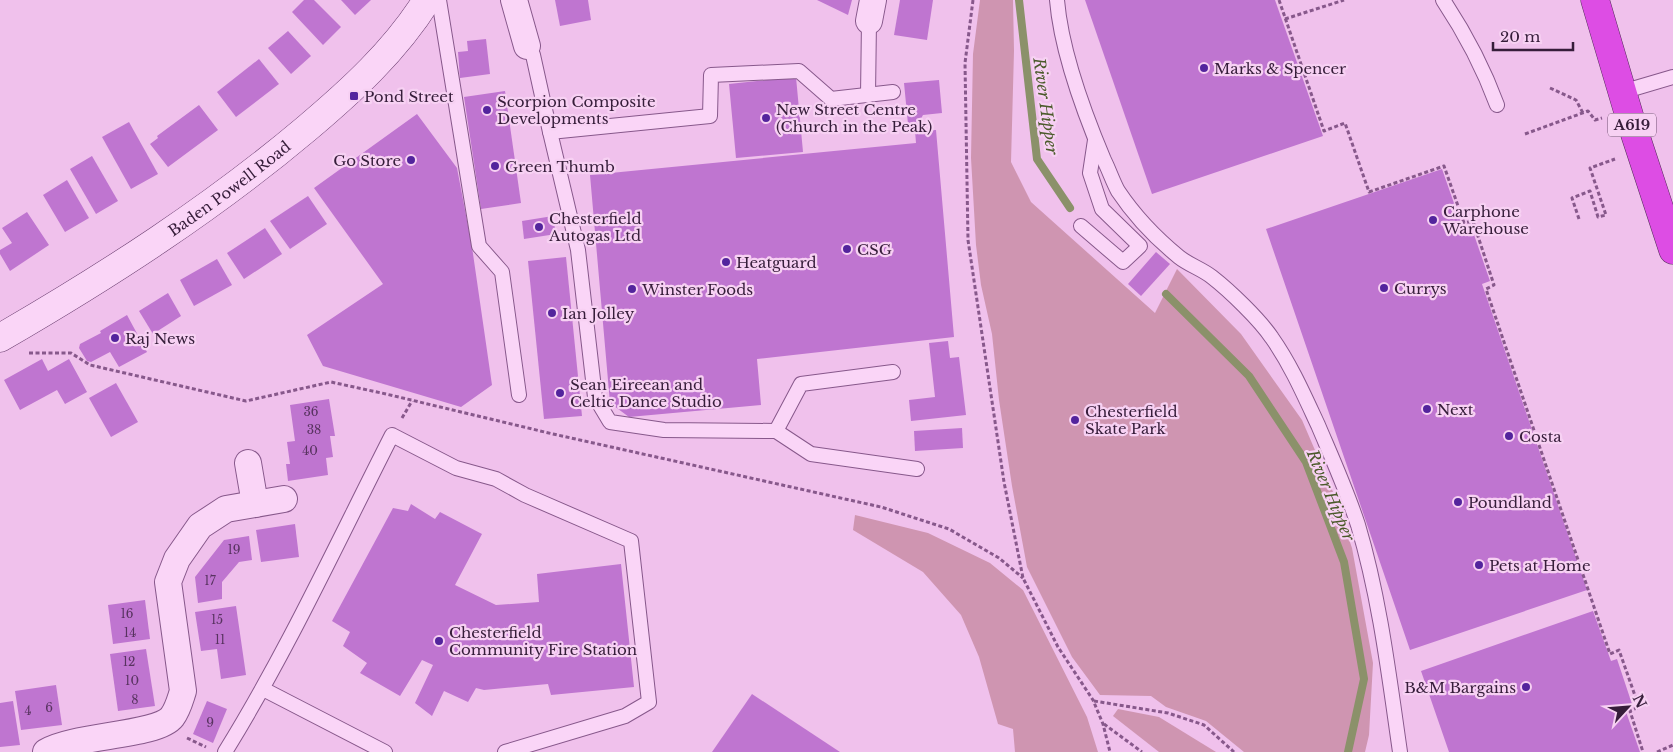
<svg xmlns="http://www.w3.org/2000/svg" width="1673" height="752" viewBox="0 0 1673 752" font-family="'Libre Baskerville',serif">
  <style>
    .green { fill: #cf95b1 }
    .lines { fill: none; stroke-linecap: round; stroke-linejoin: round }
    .stream { stroke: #8b916a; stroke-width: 8 }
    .building { fill: #bf75d0 }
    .lane-casing { stroke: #87588b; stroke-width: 16 }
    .street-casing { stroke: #87588b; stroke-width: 28 }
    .secondary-casing { stroke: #673b6d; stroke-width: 29 }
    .highway-casing { stroke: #522c58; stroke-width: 29 }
    .path { stroke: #87588b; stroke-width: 3; stroke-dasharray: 4 2.5; stroke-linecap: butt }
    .lane { stroke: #fad5f7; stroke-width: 14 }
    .street { stroke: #fad5f7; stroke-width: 26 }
    .secondary { stroke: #fad5f7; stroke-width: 28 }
    .highway { stroke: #dd4de4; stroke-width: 28 }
    .poi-dot { fill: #53249d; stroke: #f7d1f3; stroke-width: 2 }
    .labels { text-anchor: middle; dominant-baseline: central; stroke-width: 4.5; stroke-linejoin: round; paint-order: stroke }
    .number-label { font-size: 12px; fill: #583360 }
    .shield { fill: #f7d1f3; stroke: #705372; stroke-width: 1 }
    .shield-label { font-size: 14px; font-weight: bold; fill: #361d3a }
    .poi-label { font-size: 15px; fill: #361d3a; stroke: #f7d1f3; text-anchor: start }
    .street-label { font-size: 15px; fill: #361d3a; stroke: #f7d1f3 }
    .water-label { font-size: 16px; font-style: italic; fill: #4b5a2b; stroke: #f7d1f3 }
  </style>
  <rect width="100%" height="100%" fill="#f0c1ec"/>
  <g class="green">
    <path d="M980,0H1013L1014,51L1011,162L1031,202L1155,313L1177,269L1241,334L1302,420L1333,492L1352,548L1373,663L1369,735L1365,752H1244L1206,721L1166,707L1151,696L1100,695L1072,657L1027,567L1012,486L999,400L992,334L981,285L976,245L971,158L973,54Z"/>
    <path d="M855,515L928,533L990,563L1023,590L1087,717L1098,752H1015L1013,729L998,724L979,657L961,615L923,572L853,530Z"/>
    <path d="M1118,709L1159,717L1216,752H1159L1113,716Z"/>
  </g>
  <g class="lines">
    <g class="stream">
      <path d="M1019,0L1037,159L1070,208"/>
      <path d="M1166,294L1249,376L1306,462L1344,562L1364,679L1348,752"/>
    </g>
  </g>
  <g class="building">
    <path d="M304,0H314L341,27L323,45L292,12Z"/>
    <path d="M341,0H371L355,15Z"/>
    <path d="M555,0H588L591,20L560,26Z"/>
    <path d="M817,0H852L848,15Z"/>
    <path d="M900,0H933L927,40L894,35Z"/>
    <path d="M1085,0H1275L1323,136L1152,194Z"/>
    <path d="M288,31L311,56L291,74L268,48Z"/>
    <path d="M486,39L490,74L460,78L458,52L468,51L467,41Z"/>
    <path d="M259,59L279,84L236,117L217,92Z"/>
    <path d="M796,77L803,152L736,158L729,84Z"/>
    <path d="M939,80L942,113L923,115L918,124H908L904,83Z"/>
    <path d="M505,91L521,203L481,209L464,97Z"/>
    <path d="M199,105L218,130L168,167L150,144L158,138L157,136Z"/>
    <path d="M417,114L457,168L472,247L492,385L461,407L323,366L307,335L383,284L314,188Z"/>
    <path d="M129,122L158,174L131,189L102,137Z"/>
    <path d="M936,130L954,337L757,359L761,405L629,417L610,403L590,175L916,143L915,131Z"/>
    <path d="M92,156L118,201L96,214L70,169Z"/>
    <path d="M1442,169L1463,229L1471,226L1490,281L1482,284L1587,590L1410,650L1266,229Z"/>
    <path d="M67,180L89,218L65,232L43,195Z"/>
    <path d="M308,196L327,224L290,249L270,221Z"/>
    <path d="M27,212L49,245L10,271L0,254V250L12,243L2,228Z"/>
    <path d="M553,216L556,234L524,239L522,221Z"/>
    <path d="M265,228L282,254L244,279L227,253Z"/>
    <path d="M1156,252L1170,264L1141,296L1128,284Z"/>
    <path d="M566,257L582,416L544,419L528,261Z"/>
    <path d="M217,259L232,285L194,306L180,280Z"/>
    <path d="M168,293L181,316L153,334L139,311Z"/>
    <path d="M127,315L147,352L119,367L110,352L91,362L87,361L79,348L80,344L101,333L100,331Z"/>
    <path d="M948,341L950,358L959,357L966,415L911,421L909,400L935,397L929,343Z"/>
    <path d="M42,359L48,371L69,359L87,392L65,404L57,390L20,410L4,380Z"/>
    <path d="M116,383L138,422L111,437L89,398Z"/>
    <path d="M329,399L335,436H330L333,457L326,458L328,475L288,481L286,464H290L287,442L295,441L290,405Z"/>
    <path d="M962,428L963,448L915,451L914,431Z"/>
    <path d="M411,504L435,519L440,512L482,534L455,585L496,605L539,602L537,574L621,564L634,687L551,695L548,684L484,690L476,688L468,702L444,691L432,716L415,703L433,665L422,660L400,696L360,673L367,663L343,646L350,632L332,621L393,508L408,511Z"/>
    <path d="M295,524L299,557L261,562L256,530Z"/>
    <path d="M249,536L252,560L239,562L222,582V599L198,603L195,577L224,540Z"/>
    <path d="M145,600L150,639L113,644L108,605Z"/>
    <path d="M236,606L246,675L221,679L217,649L201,651L195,612Z"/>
    <path d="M1593,611L1611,661L1617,659L1632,704L1624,706L1640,752H1449L1421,671Z"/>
    <path d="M146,649L155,706L118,711L110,654Z"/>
    <path d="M56,685L62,725L21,730L15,691Z"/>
    <path d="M752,694L840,752H712Z"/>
    <path d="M13,701L20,745L0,747V703Z"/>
    <path d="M207,701L227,709L213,743L193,734Z"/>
  </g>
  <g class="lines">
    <defs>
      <g id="lane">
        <path d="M439,0L479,246L502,272L519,395"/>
        <path d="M1057,0C1061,49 1085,115 1104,160C1109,170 1113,182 1118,191C1134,215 1157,239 1179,257C1189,265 1202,269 1212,277C1230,291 1260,320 1272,338C1291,365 1304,395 1318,425C1332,458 1347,491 1358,525C1380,599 1389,676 1400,752"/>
        <path d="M1443,0C1465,33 1483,67 1497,105"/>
        <path d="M527,46L533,55L550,132L710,116L711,75L799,71L831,99L893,92"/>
        <path d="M1622,92L1673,77"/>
        <path d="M868,95L869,21"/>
        <path d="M550,132L578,250L595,397L610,422L664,430L776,431L811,454L917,469"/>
        <path d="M1081,226L1123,262L1140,246L1102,209L1090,173L1095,140"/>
        <path d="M776,431L801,384L893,372"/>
        <path d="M263,689L385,752"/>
        <path d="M225,752C288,650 338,541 392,435L456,468L496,479L525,495L631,541L649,702L625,716L505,752"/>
      </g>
      <g id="street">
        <path d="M514,0L527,46"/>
        <path d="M869,21L873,0"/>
        <path d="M248,463L255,504"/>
        <path d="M46,752C74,735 157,736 172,717C178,709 180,700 183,691L168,582L177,559L200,526L226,509L284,499"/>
      </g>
      <g id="secondary">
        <path id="s1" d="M0,338C107,276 211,209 306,129C351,91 395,51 427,0"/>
      </g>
      <path id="highway" d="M1595,0L1632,125L1673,250"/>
    </defs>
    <use href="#lane" class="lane-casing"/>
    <use href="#street" class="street-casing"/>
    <use href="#secondary" class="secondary-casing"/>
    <use href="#highway" class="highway-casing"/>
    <g class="path">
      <path d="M973,0L965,63L968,240L1004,482L1023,578L1058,647L1093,700L1103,724L1110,752"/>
      <path d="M1279,0L1324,131L1345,123L1369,192L1444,166L1464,223L1473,221L1494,285L1486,289L1610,654L1619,650L1639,707L1630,711L1643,752"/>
      <path d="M1285,19L1344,0"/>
      <path d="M1550,88L1576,100L1583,113"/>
      <path d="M1525,134L1588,111L1595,120L1602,118"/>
      <path d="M1579,219L1572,198L1590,191L1598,217L1606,215L1590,168L1615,159"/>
      <path d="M29,353H71L90,365L246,401L331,382L386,394L553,434L881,507L949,529L999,558L1023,578"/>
      <path d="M402,418L412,401"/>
      <path d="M1094,701L1168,713L1204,725L1234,752"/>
      <path d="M1104,724L1142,752"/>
      <path d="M187,738L206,747"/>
      <path d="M1657,752L1673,745"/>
    </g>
    <use href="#lane" class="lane"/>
    <use href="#street" class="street"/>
    <use href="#secondary" class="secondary"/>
    <use href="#highway" class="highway"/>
  </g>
  <g class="poi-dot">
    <circle cx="1204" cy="68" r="5"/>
    <rect x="349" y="91" width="10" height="10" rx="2.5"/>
    <circle cx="487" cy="110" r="5"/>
    <circle cx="766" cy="118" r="5"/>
    <circle cx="411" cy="160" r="5"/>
    <circle cx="495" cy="166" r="5"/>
    <circle cx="1433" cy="220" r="5"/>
    <circle cx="539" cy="227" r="5"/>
    <circle cx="847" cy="249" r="5"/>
    <circle cx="726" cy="262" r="5"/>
    <circle cx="1384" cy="288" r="5"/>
    <circle cx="632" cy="289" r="5"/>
    <circle cx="552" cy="313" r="5"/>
    <circle cx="115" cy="338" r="5"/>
    <circle cx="560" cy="393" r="5"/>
    <circle cx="1427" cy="409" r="5"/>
    <circle cx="1075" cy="420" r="5"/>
    <circle cx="1509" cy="436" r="5"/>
    <circle cx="1458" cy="502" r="5"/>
    <circle cx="1479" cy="565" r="5"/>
    <circle cx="439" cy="641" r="5"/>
    <circle cx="1526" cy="687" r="5"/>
  </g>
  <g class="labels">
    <g class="number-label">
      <text x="311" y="411">36</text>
      <text x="314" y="429">38</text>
      <text x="310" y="450">40</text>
      <text x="234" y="549">19</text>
      <text x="210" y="580">17</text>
      <text x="127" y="613">16</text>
      <text x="217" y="619">15</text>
      <text x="130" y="632">14</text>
      <text x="220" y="639">11</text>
      <text x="129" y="661">12</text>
      <text x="132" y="680">10</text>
      <text x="135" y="699">8</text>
      <text x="49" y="707">6</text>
      <text x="28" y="710">4</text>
      <text x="210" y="722">9</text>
    </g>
    <rect class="shield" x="1608" y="113.5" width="48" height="23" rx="4"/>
    <g class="shield-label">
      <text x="1632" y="125">A619</text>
    </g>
    <g class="poi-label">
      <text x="1214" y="68">Marks &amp; Spencer</text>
      <text x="364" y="96">Pond Street</text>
      <text x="497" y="101">Scorpion Composite<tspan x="497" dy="17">Developments</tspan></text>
      <text x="776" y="109">New Street Centre<tspan x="776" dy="17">(Church in the Peak)</tspan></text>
      <text x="401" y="160" text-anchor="end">Go Store</text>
      <text x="505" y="166">Green Thumb</text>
      <text x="1443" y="211">Carphone<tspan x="1443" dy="17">Warehouse</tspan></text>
      <text x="549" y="218">Chesterfield<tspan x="549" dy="17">Autogas Ltd</tspan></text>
      <text x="857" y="249">CSG</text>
      <text x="736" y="262">Heatguard</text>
      <text x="1394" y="288">Currys</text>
      <text x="642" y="289">Winster Foods</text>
      <text x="562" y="313">Ian Jolley</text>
      <text x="125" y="338">Raj News</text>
      <text x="570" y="384">Sean Eireean and<tspan x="570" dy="17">Celtic Dance Studio</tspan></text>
      <text x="1437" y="409">Next</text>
      <text x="1085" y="411">Chesterfield<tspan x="1085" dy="17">Skate Park</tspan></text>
      <text x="1519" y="436">Costa</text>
      <text x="1468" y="502">Poundland</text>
      <text x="1489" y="565">Pets at Home</text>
      <text x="449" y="632">Chesterfield<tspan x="449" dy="17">Community Fire Station</tspan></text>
      <text x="1516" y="687" text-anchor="end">B&amp;M Bargains</text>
    </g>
    <g class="street-label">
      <text stroke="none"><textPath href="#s1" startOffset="274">Baden Powell Road</textPath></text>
    </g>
    <g class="water-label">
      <text transform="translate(1046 106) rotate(82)">River Hipper</text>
      <text transform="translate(1331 495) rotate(67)">River Hipper</text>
    </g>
  </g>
  <g transform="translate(1628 707) rotate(64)" stroke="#f7d1f3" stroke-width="4" paint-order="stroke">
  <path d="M0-4L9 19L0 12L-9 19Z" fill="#361d3a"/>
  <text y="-8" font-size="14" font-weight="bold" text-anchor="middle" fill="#361d3a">N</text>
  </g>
  <path d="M1493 42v8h80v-8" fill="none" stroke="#361d3a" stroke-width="2.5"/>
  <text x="1500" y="42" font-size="15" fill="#361d3a" stroke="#f7d1f3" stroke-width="4" paint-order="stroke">20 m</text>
</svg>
